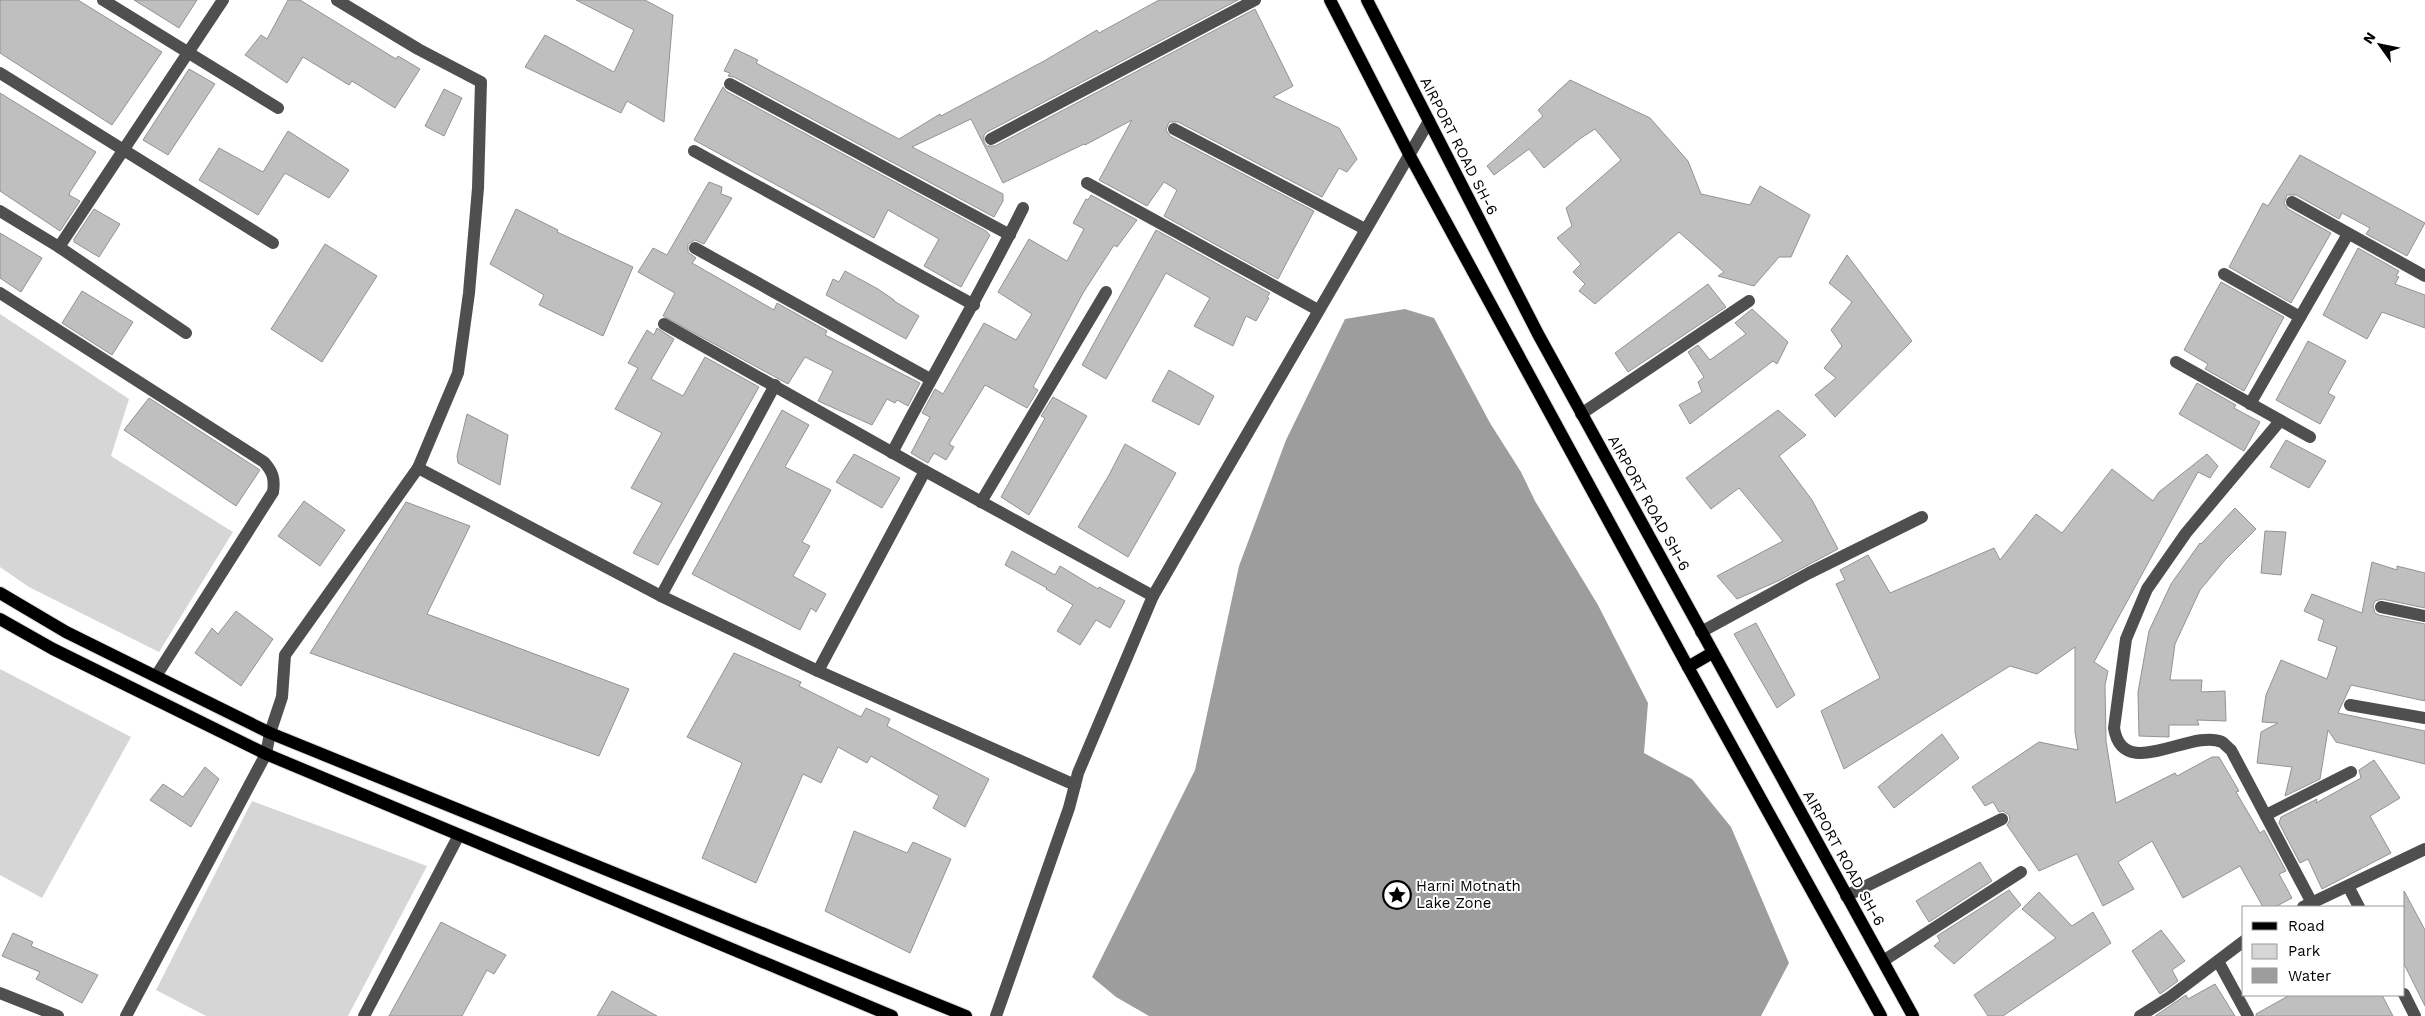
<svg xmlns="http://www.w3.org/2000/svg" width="2425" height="1016" viewBox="0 0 2425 1016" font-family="'Work Sans',sans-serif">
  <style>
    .green { fill: #d6d6d6 }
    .water { fill: #9d9d9d }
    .building { fill: #bfbfbf; stroke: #939393 }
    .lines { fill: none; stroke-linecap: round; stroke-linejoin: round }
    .major-casing { stroke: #dbdbdb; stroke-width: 14 }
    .minor { stroke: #4f4f4f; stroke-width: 12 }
    .major { stroke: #000; stroke-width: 12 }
    .labels { text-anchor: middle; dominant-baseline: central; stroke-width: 4; stroke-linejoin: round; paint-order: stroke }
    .street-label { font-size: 15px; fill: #000; stroke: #fff }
    .poi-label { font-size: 15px; fill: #000; stroke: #fff; text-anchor: start }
  </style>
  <rect width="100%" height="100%" fill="#fff"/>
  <g class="green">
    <path d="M0,314L129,399L111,456L233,532L159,652L29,587L0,567Z"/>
    <path d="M0,669L131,737L42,898L0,875Z"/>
    <path d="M252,801L427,866L348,1016H206L156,990Z"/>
  </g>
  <path class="water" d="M1405,309L1434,318L1490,423L1521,472L1535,501L1598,605L1648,703L1644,753L1692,779L1731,827L1789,963L1761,1016H1149L1116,997L1092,977L1195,770L1239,566L1286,440L1345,319Z"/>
  <g class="building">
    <path d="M0,0H78L162,52L112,125L0,53Z"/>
    <path d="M134,0H197L179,28Z"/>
    <path d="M288,0H300L396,59L398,56L420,69L395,108L352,81L349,85L303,57L287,83L245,55L261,35L267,39Z"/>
    <path d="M576,0H645L673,15L664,122L627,101L621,113L525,67L545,35L614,72L634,30Z"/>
    <path d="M1159,0H1238L987,132L984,135V142L987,146H995L1255,9L1293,86L1273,97L1339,128L1357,159L1347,172L1339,168L1322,197L1178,122H1169L1166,130L1170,136L1314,211L1278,279L1164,216L1177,190L1164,182L1147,206L1099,180L1132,120L1085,145L1084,144L1003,183L971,119L912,147L1003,194V201L994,217L734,77L728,76L730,73L724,71L735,49L758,60L756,63L899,139L940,114L941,116L1044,61L1097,30L1099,33Z"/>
    <path d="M189,69L215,84L168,155L143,140Z"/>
    <path d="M1570,80L1650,118L1688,161L1701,194L1750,205L1760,186L1810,215L1791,257H1779L1754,286L1718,276L1724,272L1679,232L1595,304L1579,291L1585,284L1573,272L1581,264L1557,238L1572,226L1566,208L1621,160L1595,129L1581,138L1544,168L1529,149L1494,175L1487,166L1543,116L1538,110Z"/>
    <path d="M723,87L726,91L986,231L990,235L961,287L924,266L939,239L888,210L874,238L694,140Z"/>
    <path d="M444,89L462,98L444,136L425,126Z"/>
    <path d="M0,93L96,152L70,192L69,195L80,201L60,231L0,191Z"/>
    <path d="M288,131L349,170L329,198L285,173L258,215L199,180L219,148L263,172Z"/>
    <path d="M2300,155L2425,223L2407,256L2366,234L2370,228L2342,213L2339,219L2296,195H2287L2284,203L2288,209L2331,233L2291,303L2229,267L2263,203L2268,206Z"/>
    <path d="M709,182L722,187L721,194L732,198L704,244L695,240L688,244V252L696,258L692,263L774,310L777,303L827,331L825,335L920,383L908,406L897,400L895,403L887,399L872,425L818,401L833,371L805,357L788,384L663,316L675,293L638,272L653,248L667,255Z"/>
    <path d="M1091,195L1137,220L1117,247L1114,245L1083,293L1033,387L1038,390L1027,408L985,385L949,444L954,447L946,460L934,453L928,463L911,453L930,417L922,413L935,389L943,394L984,323L1016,340L1032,314L998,292L1029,239L1067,261L1084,229L1073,223L1086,199L1088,200Z"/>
    <path d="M94,209L120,224L99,257L74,242V239Z"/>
    <path d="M516,209L558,230L557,232L633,267L603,336L539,305L544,295L490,264Z"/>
    <path d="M1156,230L1270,293L1267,297L1269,298L1256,321L1246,316L1233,346L1194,326L1210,298L1166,273L1106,379L1082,365Z"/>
    <path d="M0,233L42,258L21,292L0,278Z"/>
    <path d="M325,244L377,276L322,362L271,329Z"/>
    <path d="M2358,248L2399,271L2396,276L2399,277L2395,284L2425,295V328L2382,312L2367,339L2323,315Z"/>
    <path d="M1847,255L1912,341L1835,417L1815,395L1836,378L1824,368L1842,346L1831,330L1852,302L1829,283Z"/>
    <path d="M845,271L878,289L894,300V301L919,316L906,339L826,295L833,279L839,282Z"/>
    <path d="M2221,282L2284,317L2244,391L2205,369L2208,364L2184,350Z"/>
    <path d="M1708,284L1726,307L1628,372L1615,353Z"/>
    <path d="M82,291L133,322L112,355L62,323Z"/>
    <path d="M1752,309L1788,342L1777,364L1773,361L1690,424L1679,405L1702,392L1698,382L1704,377L1688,352L1698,345L1710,360L1746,334L1735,323Z"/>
    <path d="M657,328L674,339L651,379L683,396L705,357L759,387L658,565L633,553L662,503L631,488L662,433L615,409L638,368L628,363L647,330L654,335Z"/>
    <path d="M2308,341L2346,361L2328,393L2335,397L2320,424L2276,400Z"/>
    <path d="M1169,370L1214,396L1199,425L1152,401Z"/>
    <path d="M2197,383L2236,405L2234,408L2260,422L2244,451L2179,414Z"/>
    <path d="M1053,397L1087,416L1029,515L1001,497L1045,418L1041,416Z"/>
    <path d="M149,398L260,470L236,506L124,430Z"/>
    <path d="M782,410L809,425L785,467L831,490L802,542L810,546L793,576L826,594L816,612L811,608L800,630L692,574Z"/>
    <path d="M1778,410L1806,435L1779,456L1812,500L1838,549L1778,581L1737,599L1717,576L1783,541L1739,488L1711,509L1686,478Z"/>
    <path d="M467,414L508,435L500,485L458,463L457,456Z"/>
    <path d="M2286,440L2326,461L2309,488L2270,467Z"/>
    <path d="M1125,444L1176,473L1128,557L1078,527L1109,475Z"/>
    <path d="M854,454L900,478L882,508L836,482Z"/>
    <path d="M2207,454L2218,466L2210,478L2198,472L2094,662L2108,671L2105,685L2106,741L2116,803L2175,773L2177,776L2212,757H2219L2239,791L2236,792L2260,833L2264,830L2286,871L2279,874L2292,898L2275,907H2263L2240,866L2183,898L2152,841L2118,862L2134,889L2103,906L2077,854L2039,871L2007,825L2010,820L2009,815L2003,811L1999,812L1993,802L1985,806L1972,787L2039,742L2078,750L2075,732V647L2037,674L2010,666L1844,769L1821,711L1880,678L1836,584L1845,580L1840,570L1868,555L1890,593L1994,548L2000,560L2036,514L2062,533L2112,469L2153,501L2159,492Z"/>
    <path d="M304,501L345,530L320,566L278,536Z"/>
    <path d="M406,502L470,526L427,614L629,689L599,756L310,653Z"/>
    <path d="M2235,508L2256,529L2225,560L2200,590L2175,644L2170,680H2202L2201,692L2225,691L2226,721L2197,720L2199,725H2169V737L2139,736L2138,692L2149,631L2171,584L2200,543L2201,544Z"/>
    <path d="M2265,531L2286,532L2281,575L2261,573Z"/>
    <path d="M1012,551L1055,575L1060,566L1098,589L1099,587L1125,601L1110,628L1096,620L1080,645L1057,631L1073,605L1046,589L1047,588L1005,565Z"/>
    <path d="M2372,562L2397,570V566L2425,573V608L2382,599L2375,601L2373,606L2375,613L2379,615L2425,624V701L2351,685L2338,713L2425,731V764L2336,742L2328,730L2320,779L2285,796L2292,767L2257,763L2261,732L2278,723L2262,722L2266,695L2281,660L2327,679L2337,647L2318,640L2324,620L2304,611L2312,594L2362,613Z"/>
    <path d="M236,611L273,639L241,686L195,653L212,628L218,634Z"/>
    <path d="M1756,623L1795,695L1777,708L1734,634Z"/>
    <path d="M734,653L801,682L799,686L861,717L866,708L890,719L887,726L989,779L965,827L933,808L939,796L871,756L867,763L838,747L821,783L803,774L756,883L702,858L742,763L687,737Z"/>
    <path d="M1942,734L1959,758L1894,808L1878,787Z"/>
    <path d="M2374,760L2400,798L2370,816L2391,853L2322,889L2308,859L2300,863L2279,823L2281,817L2317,799L2316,803L2361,778L2359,770Z"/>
    <path d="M205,767L219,779L191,827L150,800L163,784L183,797Z"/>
    <path d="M854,831L907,853L913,842L951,859L910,953L825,911Z"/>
    <path d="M1980,862L1992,881L1929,922L1916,901Z"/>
    <path d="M2009,890L2021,905L1954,964L1934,946L1940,941L1937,936Z"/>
    <path d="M2404,891L2425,930V1006L2404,964Z"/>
    <path d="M2039,892L2072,926L2093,912L2111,943L2003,1016H1988L1974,995L2056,938L2022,909Z"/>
    <path d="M441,922L506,955L494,974L487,970L462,1016H389Z"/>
    <path d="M2161,930L2185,961L2172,970L2178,981L2160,994L2132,951Z"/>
    <path d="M13,933L33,942L31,946L98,975L82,1003L36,979L40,972L2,956Z"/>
    <path d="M2215,984L2235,1016H2155L2186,995L2188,999Z"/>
    <path d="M612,991L657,1016H597Z"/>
    <path d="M2290,995H2382L2393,1016H2256V1014Z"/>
  </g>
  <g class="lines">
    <defs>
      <g id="major">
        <path d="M1330,0L1409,154L1688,667L1881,1016"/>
        <path d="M1367,0L1538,334L1913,1016"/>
        <path d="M0,593L66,632L270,733L966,1016"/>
        <path d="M0,619L53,649L266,754L892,1016"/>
        <path d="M1688,667L1712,653"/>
      </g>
    </defs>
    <use href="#major" class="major-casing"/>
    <g class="minor">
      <path d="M103,0L278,108"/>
      <path d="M0,73L273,243"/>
      <path d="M730,84L1010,235"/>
      <path d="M1174,129L1365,229"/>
      <path d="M991,139L1255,0"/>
      <path d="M694,151L974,305"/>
      <path d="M1087,183L1318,310"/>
      <path d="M2292,202L2425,276"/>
      <path d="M0,211L59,247L186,333"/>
      <path d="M59,247L223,0"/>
      <path d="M695,248L930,379"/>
      <path d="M2224,274L2300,317"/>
      <path d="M0,293L264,462C273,472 275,479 273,492L156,676"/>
      <path d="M664,324L925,471"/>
      <path d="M2176,362L2310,437"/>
      <path d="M2250,404L2348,234"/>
      <path d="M1581,414L1749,301"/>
      <path d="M2280,421L2186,533L2147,589L2126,639L2114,728C2123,783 2191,728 2222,742C2225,744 2228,748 2231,750L2312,903"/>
      <path d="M892,453C935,370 982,291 1023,208"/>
      <path d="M418,468L661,596L818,671L1075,785L1069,808L996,1016"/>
      <path d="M981,502L1106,292"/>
      <path d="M661,596L775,385"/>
      <path d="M2381,607L2425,616"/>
      <path d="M1701,632L1809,573L1922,517"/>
      <path d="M818,671L925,471L1153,596L1429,121"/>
      <path d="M2350,705L2425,718"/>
      <path d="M1075,785L1078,773L1153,596"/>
      <path d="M2266,815L2351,772"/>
      <path d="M2348,886L2359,907"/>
      <path d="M1846,896L2002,819"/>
      <path d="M2303,907L2425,849"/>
      <path d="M1883,961L2021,872"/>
      <path d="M2218,961L2248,1016"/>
      <path d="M0,993L58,1016"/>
      <path d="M2404,994L2415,1016"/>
      <path d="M126,1016L266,754L270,733L282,697L285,655L418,468L458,373L469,293L478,188L481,82L418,49L337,0"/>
      <path d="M364,1016L459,835"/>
      <path d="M2140,1016L2170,997L2244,941"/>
    </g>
    <use href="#major" class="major"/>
  </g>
  <defs>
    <symbol id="sight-ring" viewBox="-11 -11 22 22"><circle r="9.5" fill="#fff" stroke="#000" stroke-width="1.5"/><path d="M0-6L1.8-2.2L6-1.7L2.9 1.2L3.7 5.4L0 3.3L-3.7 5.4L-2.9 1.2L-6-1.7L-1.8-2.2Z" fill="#000"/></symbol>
  </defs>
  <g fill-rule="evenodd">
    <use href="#sight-ring" x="1381" y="879" width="32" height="32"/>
  </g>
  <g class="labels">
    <g class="street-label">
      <text transform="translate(1459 146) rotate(63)">AIRPORT ROAD SH-6</text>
      <text transform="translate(1649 503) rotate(61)">AIRPORT ROAD SH-6</text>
      <text transform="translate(1844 858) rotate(61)">AIRPORT ROAD SH-6</text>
    </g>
    <g class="poi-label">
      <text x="1416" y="886">Harni Motnath<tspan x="1416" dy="17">Lake Zone</tspan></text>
    </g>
  </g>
  <rect x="2242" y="906" width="162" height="90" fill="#ffffff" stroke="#999999"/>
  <rect x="2252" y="922" width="25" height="8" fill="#000000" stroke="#999999"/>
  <text x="2288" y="931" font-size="15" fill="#000000">Road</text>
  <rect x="2252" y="944" width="25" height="15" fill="#d6d6d6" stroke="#999999"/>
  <text x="2288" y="956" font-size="15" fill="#000000">Park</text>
  <rect x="2252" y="968" width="25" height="15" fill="#9d9d9d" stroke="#999999"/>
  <text x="2288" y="981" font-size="15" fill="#000000">Water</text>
  <g transform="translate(2380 45) rotate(303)" stroke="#ffffff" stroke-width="4" paint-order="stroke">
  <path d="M0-4L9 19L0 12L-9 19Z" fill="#000000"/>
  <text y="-8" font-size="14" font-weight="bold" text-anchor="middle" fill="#000000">N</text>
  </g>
</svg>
